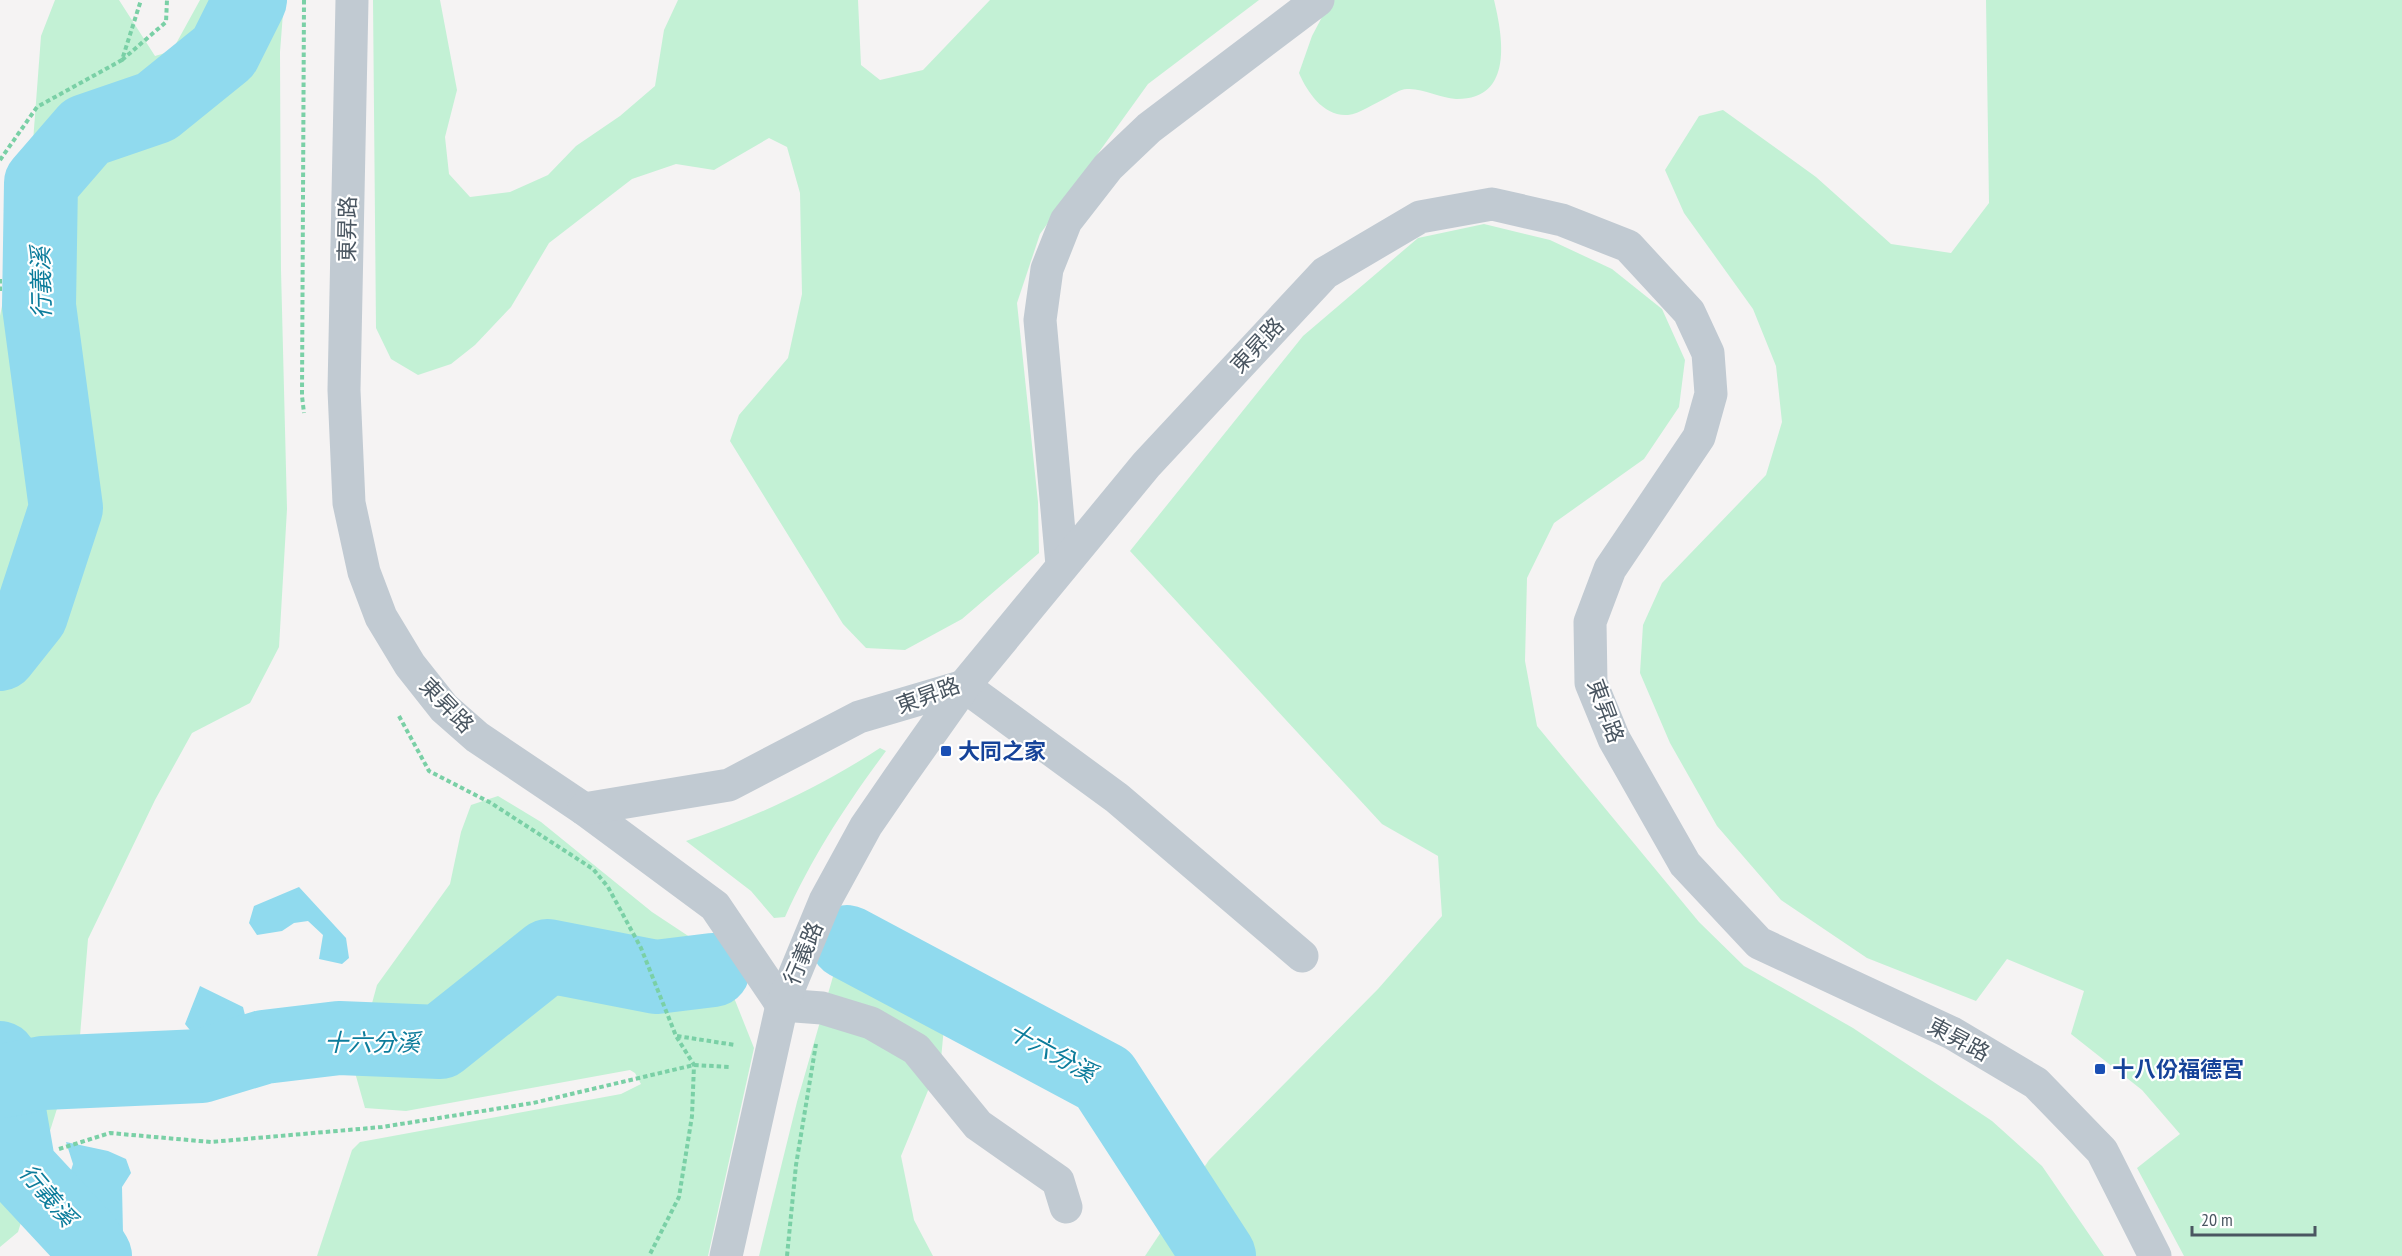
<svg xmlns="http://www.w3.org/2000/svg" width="2402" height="1256" viewBox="0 0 2402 1256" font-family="'PT Sans Narrow','Noto Sans TC',sans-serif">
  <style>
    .green { fill: #c3f1d5 }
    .water { fill: #90daee }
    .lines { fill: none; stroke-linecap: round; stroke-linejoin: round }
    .river { stroke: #90daee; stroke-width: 74 }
    .path { stroke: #7ad0a6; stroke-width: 4; stroke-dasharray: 4.5 3; stroke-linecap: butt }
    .minor { stroke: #c1cad2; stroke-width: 33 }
    .transit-dot { fill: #1a4fb4; stroke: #fff; stroke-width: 2 }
    .labels { text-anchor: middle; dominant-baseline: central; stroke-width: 4.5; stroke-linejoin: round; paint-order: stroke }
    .street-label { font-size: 22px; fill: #4a5661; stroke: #fff }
    .transit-label { font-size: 22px; font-weight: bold; fill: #164399; stroke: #fff; text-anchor: start }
    .water-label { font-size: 24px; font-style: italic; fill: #0c7c9b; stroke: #fff }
  </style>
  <rect width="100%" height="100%" fill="#f5f3f3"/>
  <g class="green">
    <path d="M55,0H119L155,56L172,51L200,0H284L280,52L281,270L287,509L279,647L250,703L192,733L155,800L88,939L80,1036L18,1232L0,1247V316L32,155L41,36Z"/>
    <path d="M373,0H440L457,90L445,137L449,174L470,197L510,192L548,175L576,146L620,116L655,86L664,30L678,0H858L861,65L880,80L923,70L990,0H1259L1148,84L1040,234L1017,303L1038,502L1039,553L962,619L905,650L866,648L843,624L730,441L739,415L788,358L802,294L800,193L787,147L769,138L714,170L676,164L632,179L549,243L511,307L475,345L451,364L418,375L391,359L376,328Z"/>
    <path d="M1331,0H1494C1503,37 1514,100 1456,99C1440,98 1423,88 1407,89C1400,89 1392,95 1386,98C1375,103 1359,114 1348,115C1324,117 1307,92 1299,73L1312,36Z"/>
    <path d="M1986,0H2402V1256H2184L2137,1168L2180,1134L2142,1090L2071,1034L2084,991L2007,959L1976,1001L1867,958L1781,900L1717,826L1670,743L1640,673L1643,625L1662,583L1766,475L1782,422L1776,366L1753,309L1684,213L1665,170L1699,116L1723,110L1816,177L1891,244L1951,253L1989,203Z"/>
    <path d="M1484,224L1550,240L1612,269L1662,309L1685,360L1679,407L1644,459L1554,523L1527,578L1525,661L1537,726L1699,922L1744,966L1853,1028L1992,1121L2042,1166L2104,1256H1145L1209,1160L1378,989L1442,916L1438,856L1382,824L1130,551L1303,336L1418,238Z"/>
    <path d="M880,748L886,751C846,805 813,855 785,917L774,918L751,891L686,841C757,816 817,789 880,748Z"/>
    <path d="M498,796L541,822L652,912L717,955L754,1048L708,1256H317L352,1150L360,1142L621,1094L641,1084L635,1073L630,1070L406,1111L365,1108L354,1069L377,985L450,884L461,832L471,805Z"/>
    <path d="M846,964L919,1003L944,1027L941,1059L901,1156L914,1220L933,1256H759L797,1102L834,973Z"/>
  </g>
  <g class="water">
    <path d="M299,887L346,938L349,958L342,964L319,959L323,935L308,921L294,923L282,931L257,935L249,923L254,906Z"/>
    <path d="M200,986L243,1007L246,1019L234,1026L225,1023L220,1035L209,1041L194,1035L185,1024Z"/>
    <path d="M66,1142L108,1151L126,1159L131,1173L122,1187L123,1234L99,1239L80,1197L68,1180L73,1164Z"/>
  </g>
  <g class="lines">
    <g class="river">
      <path d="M0,654L31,615L66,508L39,306L41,183L86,131L156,107L224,52L250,0"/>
      <path d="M847,942L1104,1079L1219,1256"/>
      <path d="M0,1058L19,1168L84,1238L95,1256"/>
      <path d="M3,1081L43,1073L201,1066L264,1047L339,1038L440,1042L548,956L656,977L713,970"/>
    </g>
    <g class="path">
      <path d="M304,0L302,396L304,413"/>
      <path d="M122,60L166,22L167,0"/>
      <path d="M0,160L37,107L122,60L141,0"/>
      <path d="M0,279V291"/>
      <path d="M399,716L429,771L491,803L593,869L608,887L641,948L676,1036L694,1065L692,1116L679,1197L649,1256"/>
      <path d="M677,1036L735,1045"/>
      <path d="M59,1149L110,1133L211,1142L382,1127L533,1103L694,1065L730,1067"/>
      <path d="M787,1256L796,1165L816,1044"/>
    </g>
    <g class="minor">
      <path d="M352,0L344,390L349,503L364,572L381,617L410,665L444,708L477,737L584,809L715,906L782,1005"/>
      <path d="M1062,565L1040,320L1047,269L1066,221L1108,167L1149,128L1318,0"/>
      <path d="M964,686L1117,798L1302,956"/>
      <path d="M584,809L729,785L859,717L964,686"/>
      <path d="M782,1005L822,1008L871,1023L916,1049L978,1125L1058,1181L1066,1207"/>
      <path d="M726,1256L782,1005L825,901L866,826L899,778L964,686L1146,465L1325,273L1420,217L1492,204L1562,220L1628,246L1689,312L1708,353L1711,394L1699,437L1610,569L1590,622L1591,683L1614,739L1685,864L1759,943L1952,1033L2036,1083L2102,1151L2155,1256"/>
    </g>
  </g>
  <g class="transit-dot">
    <rect x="940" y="745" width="12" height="12" rx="3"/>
    <rect x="2094" y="1063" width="12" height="12" rx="3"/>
  </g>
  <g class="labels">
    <g class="street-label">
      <text transform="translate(347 229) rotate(-89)">東昇路</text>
      <text transform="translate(1257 345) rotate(-47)">東昇路</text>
      <text transform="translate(928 695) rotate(-20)">東昇路</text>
      <text transform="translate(447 705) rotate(46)">東昇路</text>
      <text transform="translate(1606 711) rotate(70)">東昇路</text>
      <text transform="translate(803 953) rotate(-67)">行義路</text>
      <text transform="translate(1959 1039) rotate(28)">東昇路</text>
    </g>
    <g class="transit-label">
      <text x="958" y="751">大同之家</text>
      <text x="2112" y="1069">十八份福德宮</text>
    </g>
    <g class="water-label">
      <text transform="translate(41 283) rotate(-91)">行義溪</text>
      <text x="372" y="1042">十六分溪</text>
      <text transform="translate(1052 1052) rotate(29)">十六分溪</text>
      <text transform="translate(48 1195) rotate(50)">行義溪</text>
    </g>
  </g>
  <path d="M2192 1226v9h123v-9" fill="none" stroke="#4a5661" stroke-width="3"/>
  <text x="2201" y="1226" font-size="18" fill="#4a5661" stroke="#ffffff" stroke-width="4.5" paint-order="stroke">20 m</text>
</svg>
